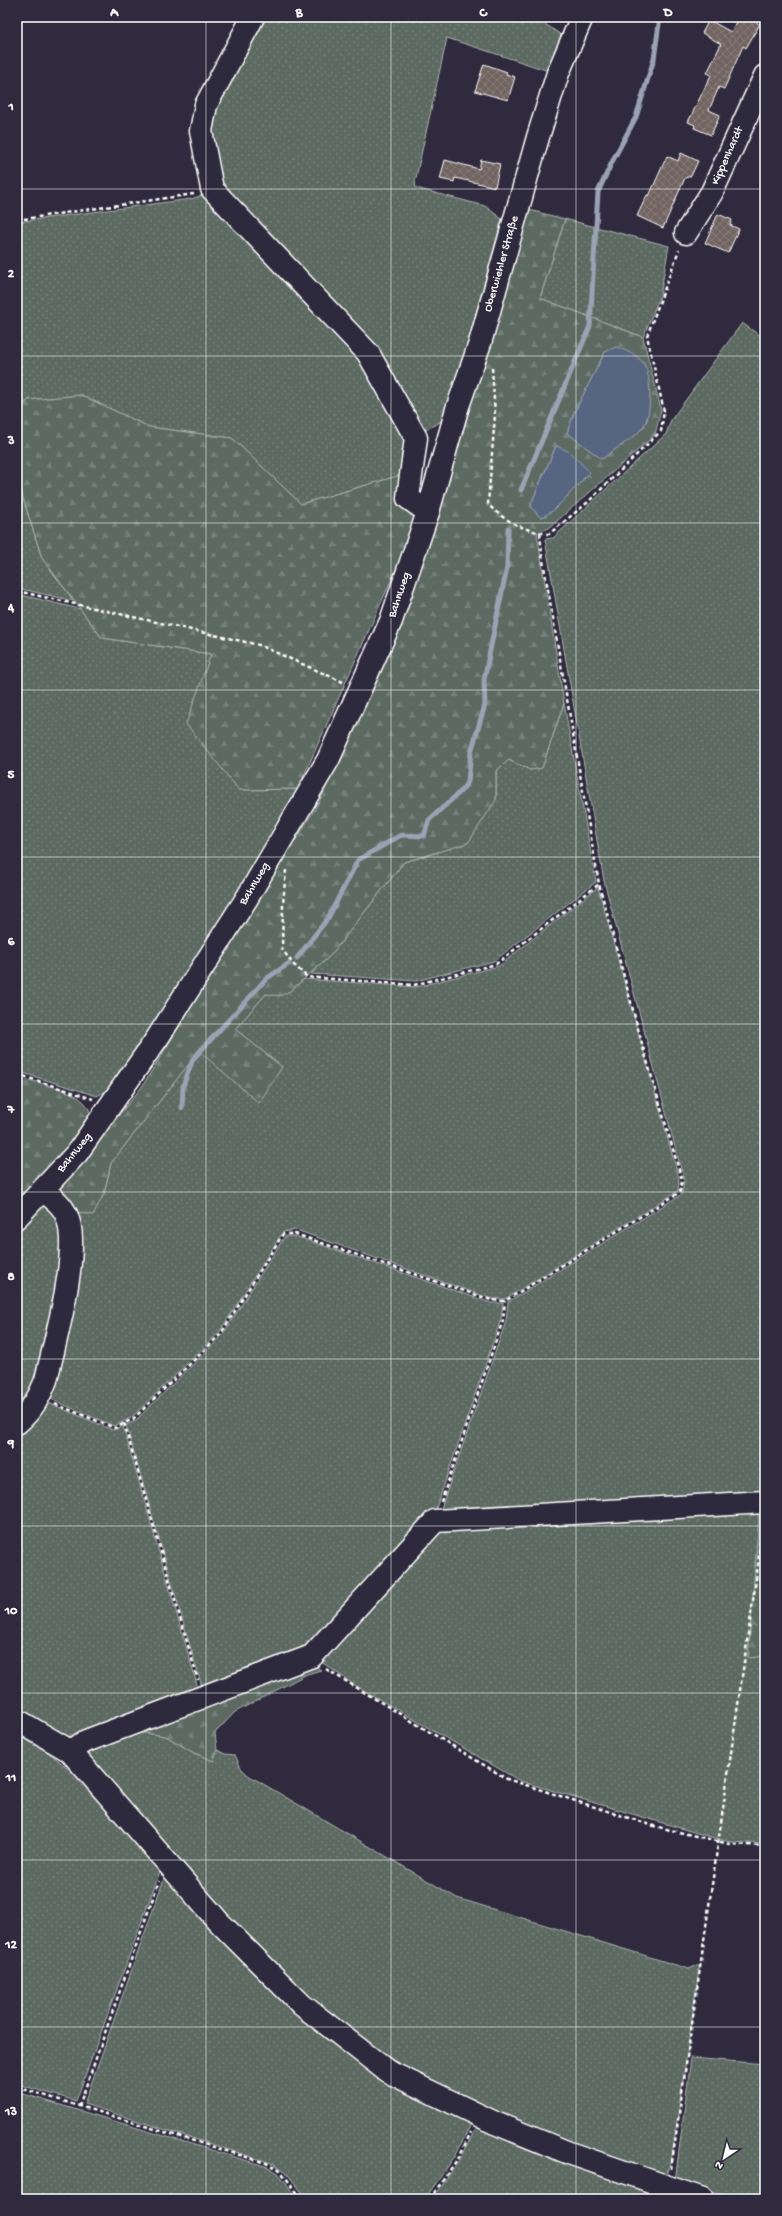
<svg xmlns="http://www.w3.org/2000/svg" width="782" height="2216" viewBox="0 0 782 2216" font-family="'Gochi Hand',sans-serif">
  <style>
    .grass { fill: url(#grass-dots); stroke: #adb5b0 }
    .forest { fill: url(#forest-firs); stroke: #adb5b0; fill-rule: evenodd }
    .water { fill: #566580; stroke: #9aa3b3 }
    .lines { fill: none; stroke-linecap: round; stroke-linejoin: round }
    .stream { stroke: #9aa3b3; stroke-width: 5 }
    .building { fill: url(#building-cross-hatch); stroke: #fff }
    .minor-casing { stroke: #fff; stroke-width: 25 }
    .major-casing { stroke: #fff; stroke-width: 25 }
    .path { stroke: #fff; stroke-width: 2.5; stroke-dasharray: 4 3; stroke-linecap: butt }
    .minor { stroke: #2f2a3d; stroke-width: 22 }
    .major { stroke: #2f2a3d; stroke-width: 22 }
    .grid { fill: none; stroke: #fff; stroke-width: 1; stroke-opacity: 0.55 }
    .labels { text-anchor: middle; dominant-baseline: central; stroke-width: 3; stroke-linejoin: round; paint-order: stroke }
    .street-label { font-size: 12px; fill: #fff; stroke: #2f2a3d }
    .neatline { fill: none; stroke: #fff; stroke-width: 1.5 }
    .grid-label { font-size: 13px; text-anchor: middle; font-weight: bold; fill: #fff }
  </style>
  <defs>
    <pattern id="grass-dots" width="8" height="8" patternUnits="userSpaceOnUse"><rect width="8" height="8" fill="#5b6b62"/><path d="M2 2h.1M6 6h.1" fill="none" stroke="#74817a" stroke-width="1.8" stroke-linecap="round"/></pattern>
    <pattern id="forest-firs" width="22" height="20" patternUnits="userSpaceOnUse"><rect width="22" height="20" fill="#5b6b62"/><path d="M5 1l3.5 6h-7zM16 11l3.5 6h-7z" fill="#74817a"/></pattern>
    <pattern id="building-cross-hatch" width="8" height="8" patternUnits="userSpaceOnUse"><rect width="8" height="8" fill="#716460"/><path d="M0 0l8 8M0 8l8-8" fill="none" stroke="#867b78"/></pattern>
  </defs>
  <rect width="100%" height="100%" fill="#2f2a3d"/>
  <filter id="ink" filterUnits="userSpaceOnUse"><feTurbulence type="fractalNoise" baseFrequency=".025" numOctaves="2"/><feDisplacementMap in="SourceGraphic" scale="8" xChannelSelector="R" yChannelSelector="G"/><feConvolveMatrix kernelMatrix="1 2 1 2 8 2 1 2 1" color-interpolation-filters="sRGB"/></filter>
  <g filter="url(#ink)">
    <g class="grass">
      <path d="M256,17H535L564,37L549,71L447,38L415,182L416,188L485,206L502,219L447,418L426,430L376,357L212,180V99Z"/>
      <path d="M203,195L212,197L357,346L410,435L408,473L301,504L232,438L149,427L81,395L28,400L17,412V222L191,199Z"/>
      <path d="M565,219L669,246L660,296L643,337L540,298Z"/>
      <path d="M742,323L765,339V1497L439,1514L506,1321L508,1302L682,1194L684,1180L604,881L545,539L553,538L666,434L671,420Z"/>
      <path d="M17,479L42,558L74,601L17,588Z"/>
      <path d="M17,594L80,609L102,638L211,654L239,790L298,789L250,874L144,1038L110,1089L97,1096L17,1071Z"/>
      <path d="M564,703L596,882L494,961L416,981L311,974L330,956L404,862L439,852L496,800V771L508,760L530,770L542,768Z"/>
      <path d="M598,887L679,1179L678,1191L505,1299H492L296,1230L283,1232L218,1334L131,1418L114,1426L46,1397L77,1212L104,1194L111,1163L199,1051L282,1067L235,1029L266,994L290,991L304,979L416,987L499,966Z"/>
      <path d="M44,1201L57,1206L66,1235L45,1370L17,1414V1227Z"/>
      <path d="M285,1236H295L491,1303H503L501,1319L434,1514L318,1644L202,1687L126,1425L135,1421L221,1337Z"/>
      <path d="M44,1401L113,1430L123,1426L200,1695L76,1737L62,1736L17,1712V1429Z"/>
      <path d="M760,1505L748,1657L765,1656V1844L730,1842L707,1836L520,1781L353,1684L320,1661L437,1529Z"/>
      <path d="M131,1731L166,1736L194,1753L214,1761L217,1750L225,1754L235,1755L241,1768L248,1775L457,1898L689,1969L700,1964L671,2163L664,2177L582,2151L412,2073L359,2036L305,1994L260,1952L89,1761L88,1754L92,1747Z"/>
      <path d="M17,1734L51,1754L98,1794L162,1866L76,2101L17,2084Z"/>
      <path d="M166,1873L245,1959L472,2122L455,2156L425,2199H307L285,2171L274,2164L84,2104Z"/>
      <path d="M691,2058L765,2064V2199H737L675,2181Z"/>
      <path d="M17,2092L268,2167L278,2173L299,2199H17Z"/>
      <path d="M478,2124L683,2199H433L460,2159Z"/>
    </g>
    <g class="forest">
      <path d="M529,210L565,219L540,298L643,337L661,410L655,435L549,528L537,533L564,703L542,768L530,770L509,760L496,771V800L468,843L404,862L330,956L290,991L280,996L266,994L235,1029L282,1067L259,1103L199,1051L111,1163L104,1194L93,1215L77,1212L59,1188L141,1088L318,804L393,643L455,458ZM605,352L648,418L642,429L602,459L567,433L574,413ZM556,446L585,478L541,518L532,508L531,504Z"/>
      <path d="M81,395L149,427L232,438L301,504L408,473L419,518L298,789L239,790L186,724L211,654L102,638L42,558L17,479V412L28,400Z"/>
      <path d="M17,1077C39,1084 100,1091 89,1124L17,1203Z"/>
      <path d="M765,1504V1656L748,1658L760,1505Z"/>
      <path d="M314,1666L321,1670L307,1674L235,1712L215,1733L217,1750L214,1761L194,1753L166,1736L131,1731Z"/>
    </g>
    <g class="water">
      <path d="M616,347C627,351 641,356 646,368C651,382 652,414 643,427C636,438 612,450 602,459L567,433L574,413L605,352Z"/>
      <path d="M556,446L568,451L590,472L554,510L541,518L532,508L531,504Z"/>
    </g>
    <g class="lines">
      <g class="stream">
        <path d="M521,490L590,326L598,192L613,160L636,117L654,59L660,17"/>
        <path d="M297,958L328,918L358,860L401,835L424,836L429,820L460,792L468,782L471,752L485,705L484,680L507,567L508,528"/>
        <path d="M182,1108L183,1086L193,1059L266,979L288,964"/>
      </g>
    </g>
    <g class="building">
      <path d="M740,17H747L760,24L746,48L743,46L724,89L719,87L709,110L720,115L711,135L694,128L695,125L688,122L711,75L707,73L721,44L702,33L709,20L731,32Z"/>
      <path d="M484,64L507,72L506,74L515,77L508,100L475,91Z"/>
      <path d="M681,153L698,161L691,176L685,178L663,228L637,216L647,195L649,196L667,156L678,161Z"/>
      <path d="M445,160L479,169L481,160L500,164L495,187L455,178L454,182L440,179Z"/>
      <path d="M718,214L732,220L730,225L739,229L728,253L705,243Z"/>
    </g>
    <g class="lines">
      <defs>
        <g id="minor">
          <path d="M253,17L206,105L201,131L212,189L368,353L416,438L408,498L428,512"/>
          <path d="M686,233L712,192L765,76"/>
          <path d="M17,1423C32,1410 39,1398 46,1380C55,1342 78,1259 69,1223C66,1208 55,1199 43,1191"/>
          <path d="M17,1720L70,1751L218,1921L302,2005L387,2071L495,2123L569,2153L703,2199"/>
          <path d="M70,1751L86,1741L312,1656L435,1521L765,1502"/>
        </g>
        <path id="major" d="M17,1217L77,1153L158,1037L247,898L328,760L391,621L428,512L457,409L480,343L538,137L558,73L582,17"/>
      </defs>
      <use href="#minor" class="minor-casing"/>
      <use href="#major" class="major-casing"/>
      <g class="path">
        <path d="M17,220L194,194"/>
        <path d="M492,368L495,415L488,504C502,520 527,532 549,534L587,503L661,431L664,411L647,336L679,250"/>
        <path d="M17,591L259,645L343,682"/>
        <path d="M286,870L283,904L282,949L293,964L307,977L414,985L496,964L599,884"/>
        <path d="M17,1074L93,1099"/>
        <path d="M55,1404L115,1428L133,1419L220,1335L283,1234H295L491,1300L505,1301L680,1192L682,1180L643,1047L599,884L542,555L540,533"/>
        <path d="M124,1423L198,1680"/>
        <path d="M441,1502L503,1320L505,1301"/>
        <path d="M326,1669L507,1779L654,1826L729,1844L765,1846"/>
        <path d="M17,2087L266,2163L279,2169L302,2199"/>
        <path d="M79,2106L159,1881"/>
        <path d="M671,2169L758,1566L762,1520"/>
        <path d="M430,2199L459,2157L471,2132"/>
      </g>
      <use href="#minor" class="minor"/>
      <use href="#major" class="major"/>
    </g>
  </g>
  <path class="grid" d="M206,17V2199M391,17V2199M576,17V2199M17,189H765M17,356H765M17,523H765M17,690H765M17,857H765M17,1024H765M17,1192H765M17,1359H765M17,1526H765M17,1693H765M17,1860H765M17,2027H765"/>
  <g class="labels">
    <g class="street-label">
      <text transform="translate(728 156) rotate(-66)">Kippenhardt</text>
      <text transform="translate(502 264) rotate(-74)">Oberwiehler Straße</text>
      <text transform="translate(400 595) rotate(-71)">Bahnweg</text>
      <text transform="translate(255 884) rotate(-59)">Bahnweg</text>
      <text transform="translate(75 1153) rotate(-51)">Bahnweg</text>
    </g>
  </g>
  <rect width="782" height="2216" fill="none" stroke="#2f2a3d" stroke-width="44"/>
  <g transform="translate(724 2158) rotate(215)" stroke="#2f2a3d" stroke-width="3" paint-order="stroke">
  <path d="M0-3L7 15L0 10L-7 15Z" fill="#ffffff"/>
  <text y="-6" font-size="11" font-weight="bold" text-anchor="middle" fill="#ffffff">N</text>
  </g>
  <rect x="22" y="22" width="738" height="2172" class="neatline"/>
  <g class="grid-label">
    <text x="114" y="16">A</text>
    <text x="299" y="16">B</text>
    <text x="483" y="16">C</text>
    <text x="668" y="16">D</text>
    <text x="11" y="110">1</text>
    <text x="11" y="277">2</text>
    <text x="11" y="444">3</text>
    <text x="11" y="611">4</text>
    <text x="11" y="778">5</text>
    <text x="11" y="945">6</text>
    <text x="11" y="1113">7</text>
    <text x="11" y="1280">8</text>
    <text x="11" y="1447">9</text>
    <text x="11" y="1614">10</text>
    <text x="11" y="1781">11</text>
    <text x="11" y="1948">12</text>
    <text x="11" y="2115">13</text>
  </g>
</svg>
